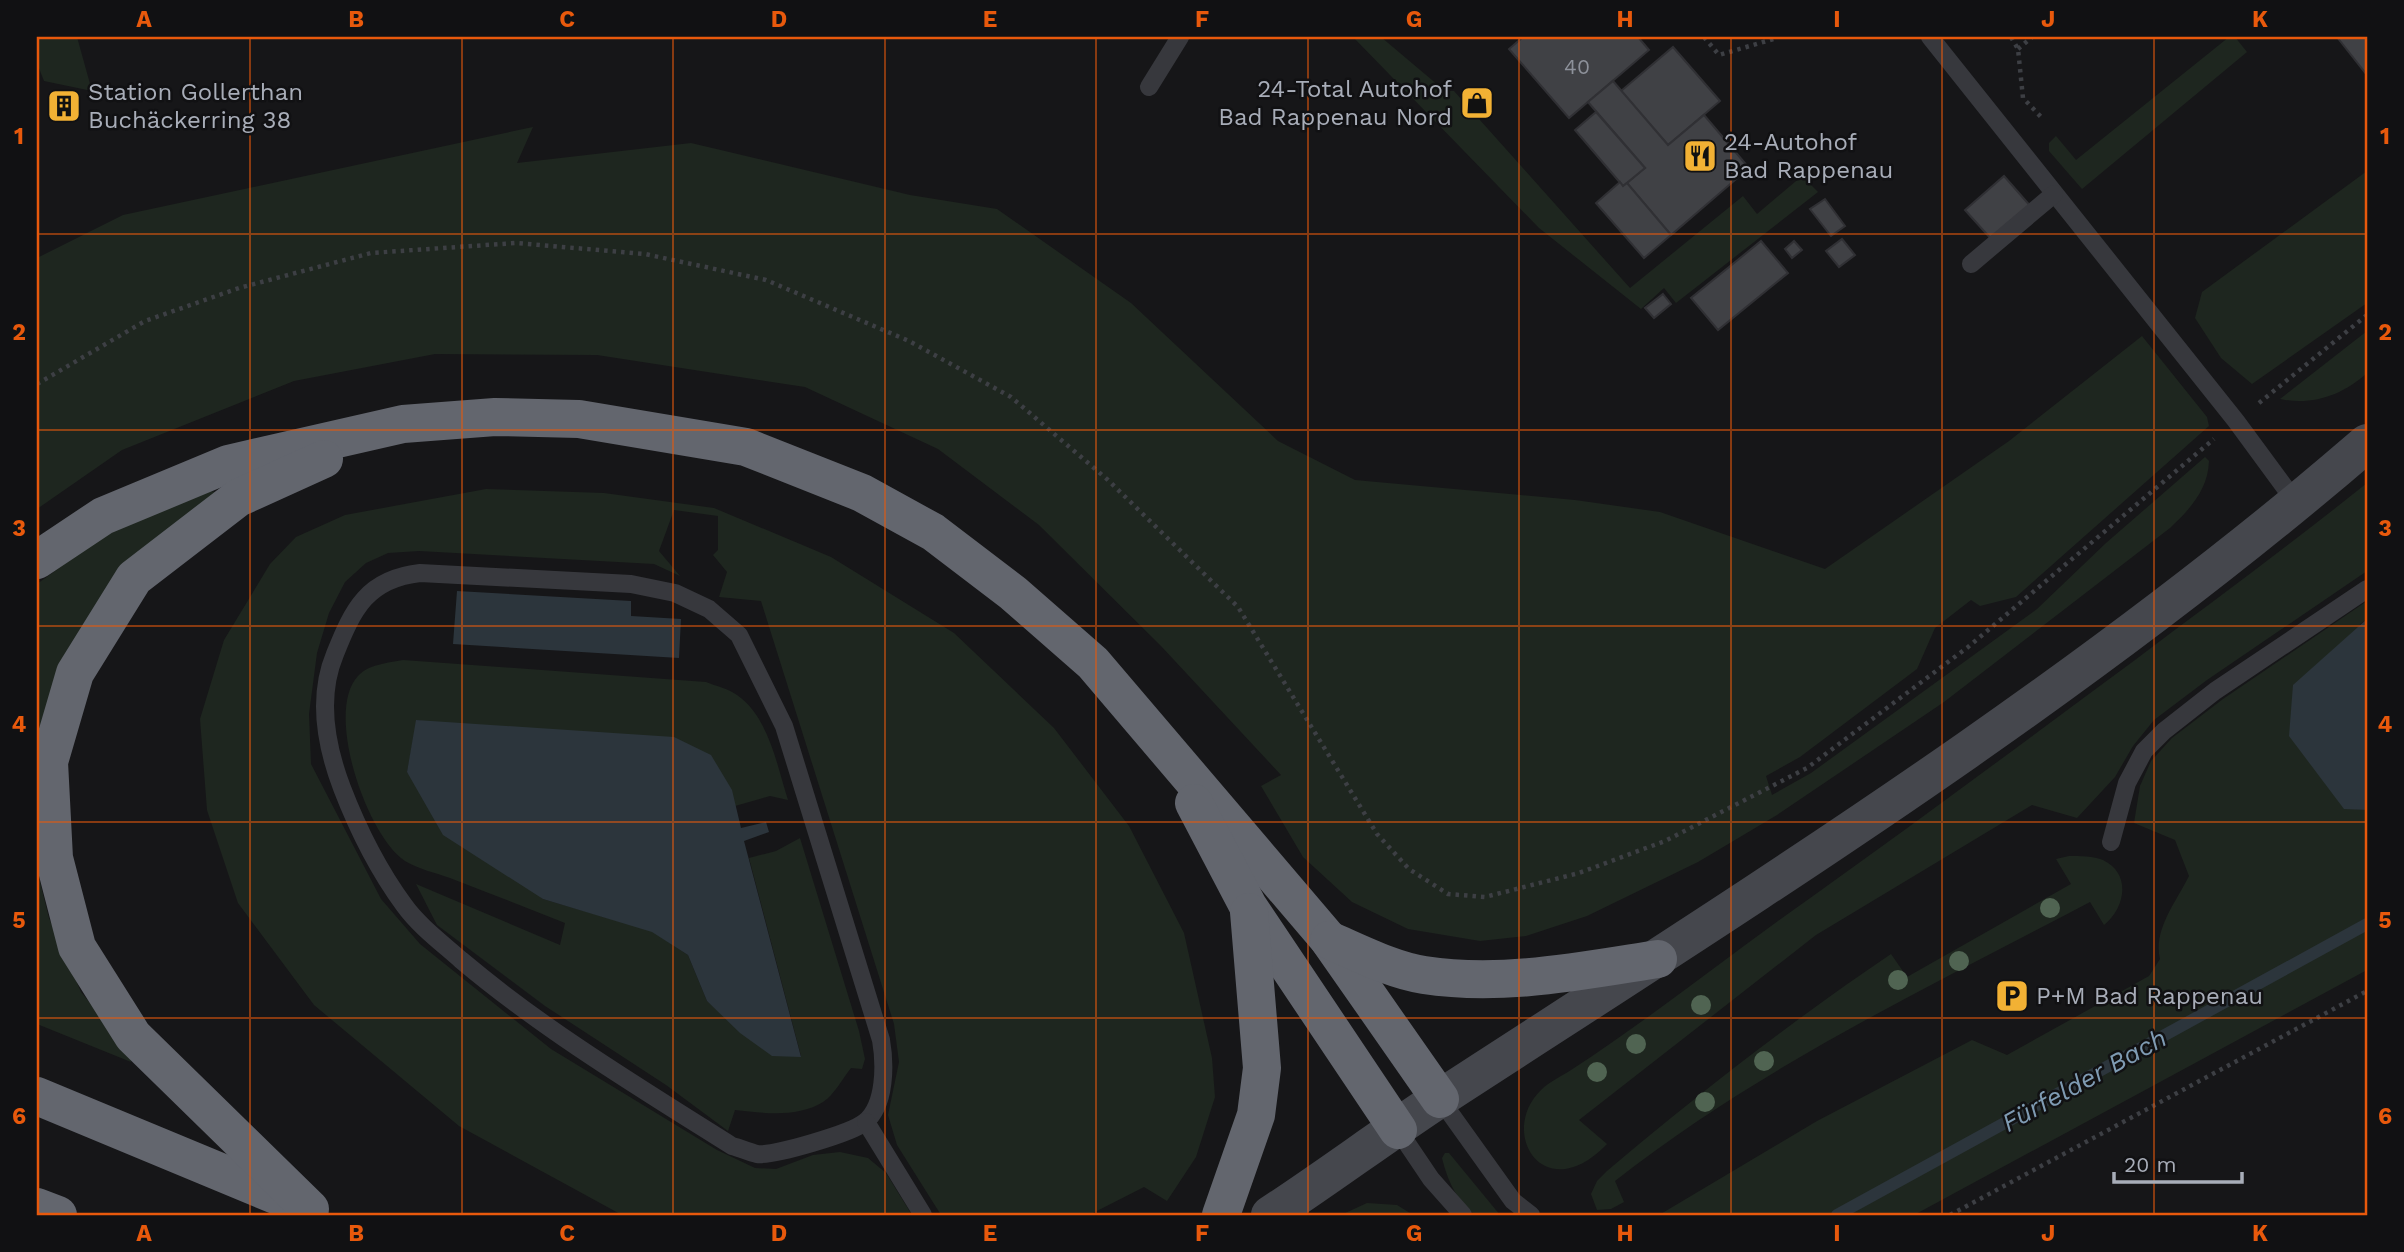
<svg xmlns="http://www.w3.org/2000/svg" width="2404" height="1252" viewBox="0 0 2404 1252" font-family="'Work Sans',sans-serif">
  <style>
    .green { fill: #1e261f }
    .water { fill: #2c353c }
    .lines { fill: none; stroke-linecap: round; stroke-linejoin: round }
    .stream { stroke: #2c353c; stroke-width: 12 }
    .building { fill: #404145; stroke: #303034; stroke-width: 2 }
    .path { stroke: #3d3f44; stroke-width: 4.5; stroke-dasharray: 3.5 5; stroke-linecap: butt }
    .lane { stroke: #37383d; stroke-width: 18 }
    .secondary { stroke: #45474d; stroke-width: 38 }
    .highway { stroke: #63666e; stroke-width: 38 }
    .tree { fill: #506452 }
    .grid { fill: none; stroke: #e8590c; stroke-width: 2; stroke-opacity: 0.55 }
    .labels { text-anchor: middle; dominant-baseline: central; stroke-width: 5; stroke-linejoin: round; paint-order: stroke }
    .number-label { font-size: 21px; fill: #8e929b }
    .poi-label { font-size: 24px; fill: #a8adb8; stroke: #111113; text-anchor: start }
    .water-label { font-size: 26px; font-style: italic; fill: #7f9bb3; stroke: #111113 }
    .neatline { fill: none; stroke: #e8590c; stroke-width: 2.5 }
    .grid-label { font-size: 23px; text-anchor: middle; font-weight: bold; fill: #e8590c }
  </style>
  <rect width="100%" height="100%" fill="#161618"/>
  <g class="green">
    <path d="M37,37H77L92,91L44,81L37,63Z"/>
    <path d="M1353,37H1381L1445,91H1454L1630,288L1743,196L1757,214L1802,176L1818,192L1676,303L1664,288L1641,309L1539,228Z"/>
    <path d="M2229,37H2235L2247,52L2082,189L2049,151V143L2056,136L2076,160Z"/>
    <path d="M533,127L517,163L691,143L910,195L997,209L1131,303L1278,441L1355,480L1575,500L1660,512L1825,569L2009,441L2142,336L2207,417L2209,426L2016,597L1980,606L1971,600L1935,628L1917,669L1800,757L1766,776L1772,795L1811,773L2037,609L2106,543L2205,457L2209,461C2208,490 2190,509 2170,528L1944,702L1777,815L1698,862L1587,916L1526,936L1480,941L1408,929L1352,902L1303,857L1261,786L1281,775L1161,646L1039,525L938,449L805,387L597,355L435,354L294,381L122,450L37,509V258L123,215Z"/>
    <path d="M2367,171V303L2252,384L2221,358L2195,318L2202,292Z"/>
    <path d="M2367,331V373C2343,395 2312,406 2280,399Z"/>
    <path d="M2367,483V571L2207,680L2154,720L2133,746L2115,777L2077,818L2032,805L1816,935L1579,1120L1607,1144C1545,1209 1497,1133 1541,1090C1549,1082 1562,1076 1571,1070C1654,1016 1732,953 1813,896C1921,819 2028,739 2135,660C2213,601 2291,544 2367,483Z"/>
    <path d="M191,487L220,493L167,530L37,746V584L106,534Z"/>
    <path d="M486,489L604,493L714,508L831,557L954,633L1054,728L1129,826L1184,933L1212,1058L1215,1097L1196,1157L1167,1201L1144,1187L1089,1215H941L897,1145L888,1115L899,1062L894,1024L761,601L719,597L727,572L713,555L718,550V516L674,510L659,551L680,576L654,564L419,551L388,553L366,563L345,582L329,613L317,653L309,714L311,764L381,899L420,944L551,1049L717,1150L755,1168L776,1169L813,1155L840,1152L868,1158L886,1173L912,1215H622L459,1126L314,1005L238,903L207,810L200,719L224,640L270,564L296,537L345,515Z"/>
    <path d="M2367,601V619L2360,624L2344,808L2367,810V970L1914,1215H1659L1817,1121L1972,1040L2007,1055L2149,976L2160,959C2153,930 2176,902 2189,876L2175,840L2134,823L2140,786L2151,761L2172,738L2223,699Z"/>
    <path d="M403,660L706,682C716,686 729,689 737,695C769,717 777,766 788,800L770,796L735,806L731,790L417,720L407,772L543,899L652,931L688,955L707,1001L773,1056H801L749,858L776,851L800,838L859,1031L865,1059L862,1069L851,1068C843,1078 834,1095 823,1102C797,1118 764,1113 735,1110L728,1131L666,1085L545,1006L437,925L416,884L560,945L565,923C527,908 489,893 450,878C436,873 418,869 405,861C367,836 324,712 358,676C369,664 388,663 403,660Z"/>
    <path d="M2069,856C2079,856 2094,856 2103,860C2132,874 2125,908 2104,925L2090,902C1927,988 1760,1067 1615,1181L1624,1202L1611,1209L1597,1210L1591,1194L1597,1181L1607,1171C1699,1093 1792,1021 1891,954L1907,977L2071,884L2056,859Z"/>
    <path d="M37,870L49,918L81,992L130,1052L131,1062L37,1024Z"/>
    <path d="M1445,1153H1449L1500,1215H1475C1456,1199 1448,1182 1442,1158Z"/>
    <path d="M1367,1203L1397,1205L1413,1215H1341Z"/>
  </g>
  <g class="water">
    <path d="M457,591L631,601V616L681,619L679,658L453,644Z"/>
    <path d="M2367,619V810L2344,809L2289,736L2293,685Z"/>
    <path d="M416,720L674,737L711,755L732,790L741,828L766,822L769,832L744,841L801,1057L772,1056L740,1033L707,1001L688,955L652,932L543,899L443,835L407,772Z"/>
  </g>
  <g class="lines">
    <path class="stream" d="M1837,1215L2367,924"/>
  </g>
  <g class="building">
    <path d="M1523,37H1638L1649,50L1569,118L1509,49Z"/>
    <path d="M2337,37H2367V75Z"/>
    <path d="M1673,47L1720,101L1668,145L1621,91Z"/>
    <path d="M1613,81L1668,145L1704,115L1749,168L1671,235L1627,183L1645,168L1588,102Z"/>
    <path d="M68,96L73,114L60,117L56,99Z"/>
    <path d="M1596,112L1645,168L1623,186L1575,130Z"/>
    <path d="M2004,176L2032,208L1993,241L1965,210Z"/>
    <path d="M1620,182L1623,186L1627,183L1671,235L1644,258L1596,203Z"/>
    <path d="M1825,199L1845,226L1831,236L1810,209Z"/>
    <path d="M1842,239L1855,255L1839,267L1826,251Z"/>
    <path d="M1761,241L1788,273L1718,330L1691,298Z"/>
    <path d="M1794,241L1802,250L1792,258L1785,249Z"/>
    <path d="M1663,294L1671,304L1654,318L1645,308Z"/>
  </g>
  <g class="lines">
    <g class="path">
      <path d="M1704,37L1719,55L1777,38"/>
      <path d="M2011,37L2018,49L2023,98L2043,119"/>
      <path d="M2018,49L2032,37"/>
      <path d="M37,384L145,321L239,288L371,253L516,243L645,254L766,280L909,341L1011,397L1108,480L1238,607L1377,834L1409,869L1448,894L1485,897L1579,873L1665,841L1807,768L1968,647L2214,439"/>
      <path d="M2259,403L2367,315"/>
      <path d="M1950,1215L2367,991"/>
    </g>
    <g class="lane">
      <path d="M1930,37L2236,421L2297,504"/>
      <path d="M1149,87L1180,37"/>
      <path d="M1971,264L2054,194"/>
      <path d="M420,573L631,584L675,593L709,609L739,635L784,726L881,1040C885,1063 886,1105 865,1122C852,1133 774,1156 757,1154C749,1152 740,1148 732,1146C640,1088 544,1030 461,960C442,943 419,926 404,905C379,871 357,827 342,788C326,746 317,697 335,654C353,609 367,579 420,573Z"/>
      <path d="M2111,842L2127,783L2144,751L2164,731L2215,691L2367,589"/>
      <path d="M1440,1099L1513,1201L1531,1215"/>
      <path d="M866,1122L923,1215"/>
      <path d="M1398,1130L1431,1179L1463,1215"/>
    </g>
    <path class="secondary" d="M1270,1215C1328,1177 1384,1135 1442,1097C1759,891 2080,691 2367,443"/>
    <g class="highway">
      <path d="M37,560L103,516L228,464L403,424L495,417L579,419L746,447L862,493L933,532L1013,593L1093,663L1329,940L1440,1099"/>
      <path d="M1194,803L1248,906L1398,1130"/>
      <path d="M1329,940C1359,953 1392,970 1424,975C1502,987 1581,971 1658,959"/>
      <path d="M37,1096L290,1201"/>
      <path d="M37,1207L58,1215"/>
      <path d="M310,1209L133,1036L77,947L54,858L49,762L75,673L134,578L238,498L324,459"/>
      <path d="M1221,1215L1256,1115L1262,1068L1249,912"/>
    </g>
  </g>
  <g class="tree">
    <circle cx="2050" cy="908" r="10"/>
    <circle cx="1959" cy="961" r="10"/>
    <circle cx="1898" cy="980" r="10"/>
    <circle cx="1701" cy="1005" r="10"/>
    <circle cx="1636" cy="1044" r="10"/>
    <circle cx="1764" cy="1061" r="10"/>
    <circle cx="1597" cy="1072" r="10"/>
    <circle cx="1705" cy="1102" r="10"/>
  </g>
  <path class="grid" d="M250,37V1215M462,37V1215M673,37V1215M885,37V1215M1096,37V1215M1308,37V1215M1519,37V1215M1731,37V1215M1942,37V1215M2154,37V1215M37,234H2367M37,430H2367M37,626H2367M37,822H2367M37,1018H2367"/>
  <defs>
    <symbol id="shop-square" viewBox="-11 -11 22 22"><rect x="-9" y="-9" width="18" height="18" rx="4" fill="#f2b134" stroke="#111113"/><path d="M-5-2.5h2.3a2.7 3.5 0 0 1 5.4 0H5L5.5 6h-11ZM-1.5-2.5h3a1.5 2.3 0 0 0-3 0Z" fill="#111"/></symbol>
    <symbol id="building-square" viewBox="-11 -11 22 22"><rect x="-9" y="-9" width="18" height="18" rx="4" fill="#f2b134" stroke="#111113"/><path d="M-4-6H4V6H1V3H-1V6H-4ZM-2.5-4.3h1.7v1.8h-1.7ZM.8-4.3h1.7v1.8H.8ZM-2.5-1h1.7V.8h-1.7ZM.8-1h1.7V.8H.8Z" fill="#111"/></symbol>
    <symbol id="restaurant-square" viewBox="-11 -11 22 22"><rect x="-9" y="-9" width="18" height="18" rx="4" fill="#f2b134" stroke="#111113"/><path d="M-5-6h1v4h1v-4h1v4h1v-4h1v5L-1.5 .5V6h-2V.5L-5-1ZM5-6V6H3V1.5H1.5Q1.5-4 5-6Z" fill="#111"/></symbol>
    <symbol id="parking-square" viewBox="-11 -11 22 22"><rect x="-9" y="-9" width="18" height="18" rx="4" fill="#f2b134" stroke="#111113"/><path d="M-3.5-5.5H1a3.5 3.5 0 0 1 0 7H-1V5.5H-3.5ZM-1-3.4V-.6H.8a1.4 1.4 0 0 0 0-2.8Z" fill="#111"/></symbol>
  </defs>
  <g fill-rule="evenodd">
    <use href="#shop-square" x="1458" y="84" width="38" height="38"/>
    <use href="#building-square" x="45" y="87" width="38" height="38"/>
    <use href="#restaurant-square" x="1681" y="137" width="38" height="38"/>
    <use href="#parking-square" x="1993" y="977" width="38" height="38"/>
  </g>
  <g class="labels">
    <g class="number-label">
      <text x="1577" y="66">40</text>
    </g>
    <g class="poi-label">
      <text x="1452" y="89" text-anchor="end">24-Total Autohof<tspan x="1452" dy="28">Bad Rappenau Nord</tspan></text>
      <text x="88" y="92">Station Gollerthan<tspan x="88" dy="28">Buchäckerring 38</tspan></text>
      <text x="1724" y="142">24-Autohof<tspan x="1724" dy="28">Bad Rappenau</tspan></text>
      <text x="2036" y="996">P+M Bad Rappenau</text>
    </g>
    <g class="water-label">
      <text transform="translate(2084 1080) rotate(-29)">Fürfelder Bach</text>
    </g>
  </g>
  <rect width="2404" height="1252" fill="none" stroke="#111113" stroke-width="77"/>
  <path d="M2114 1172v10h128v-10" fill="none" stroke="#a8adb8" stroke-width="3.5"/>
  <text x="2124" y="1172" font-size="21" fill="#a8adb8" stroke="#111113" stroke-width="5" paint-order="stroke">20 m</text>
  <rect x="38" y="38" width="2328" height="1176" class="neatline"/>
  <g class="grid-label">
    <text x="144" y="27">A</text>
    <text x="356" y="27">B</text>
    <text x="567" y="27">C</text>
    <text x="779" y="27">D</text>
    <text x="990" y="27">E</text>
    <text x="1202" y="27">F</text>
    <text x="1414" y="27">G</text>
    <text x="1625" y="27">H</text>
    <text x="1837" y="27">I</text>
    <text x="2048" y="27">J</text>
    <text x="2260" y="27">K</text>
    <text x="19" y="144">1</text>
    <text x="2385" y="144">1</text>
    <text x="19" y="340">2</text>
    <text x="2385" y="340">2</text>
    <text x="19" y="536">3</text>
    <text x="2385" y="536">3</text>
    <text x="19" y="732">4</text>
    <text x="2385" y="732">4</text>
    <text x="19" y="928">5</text>
    <text x="2385" y="928">5</text>
    <text x="19" y="1124">6</text>
    <text x="2385" y="1124">6</text>
    <text x="144" y="1241">A</text>
    <text x="356" y="1241">B</text>
    <text x="567" y="1241">C</text>
    <text x="779" y="1241">D</text>
    <text x="990" y="1241">E</text>
    <text x="1202" y="1241">F</text>
    <text x="1414" y="1241">G</text>
    <text x="1625" y="1241">H</text>
    <text x="1837" y="1241">I</text>
    <text x="2048" y="1241">J</text>
    <text x="2260" y="1241">K</text>
  </g>
</svg>
